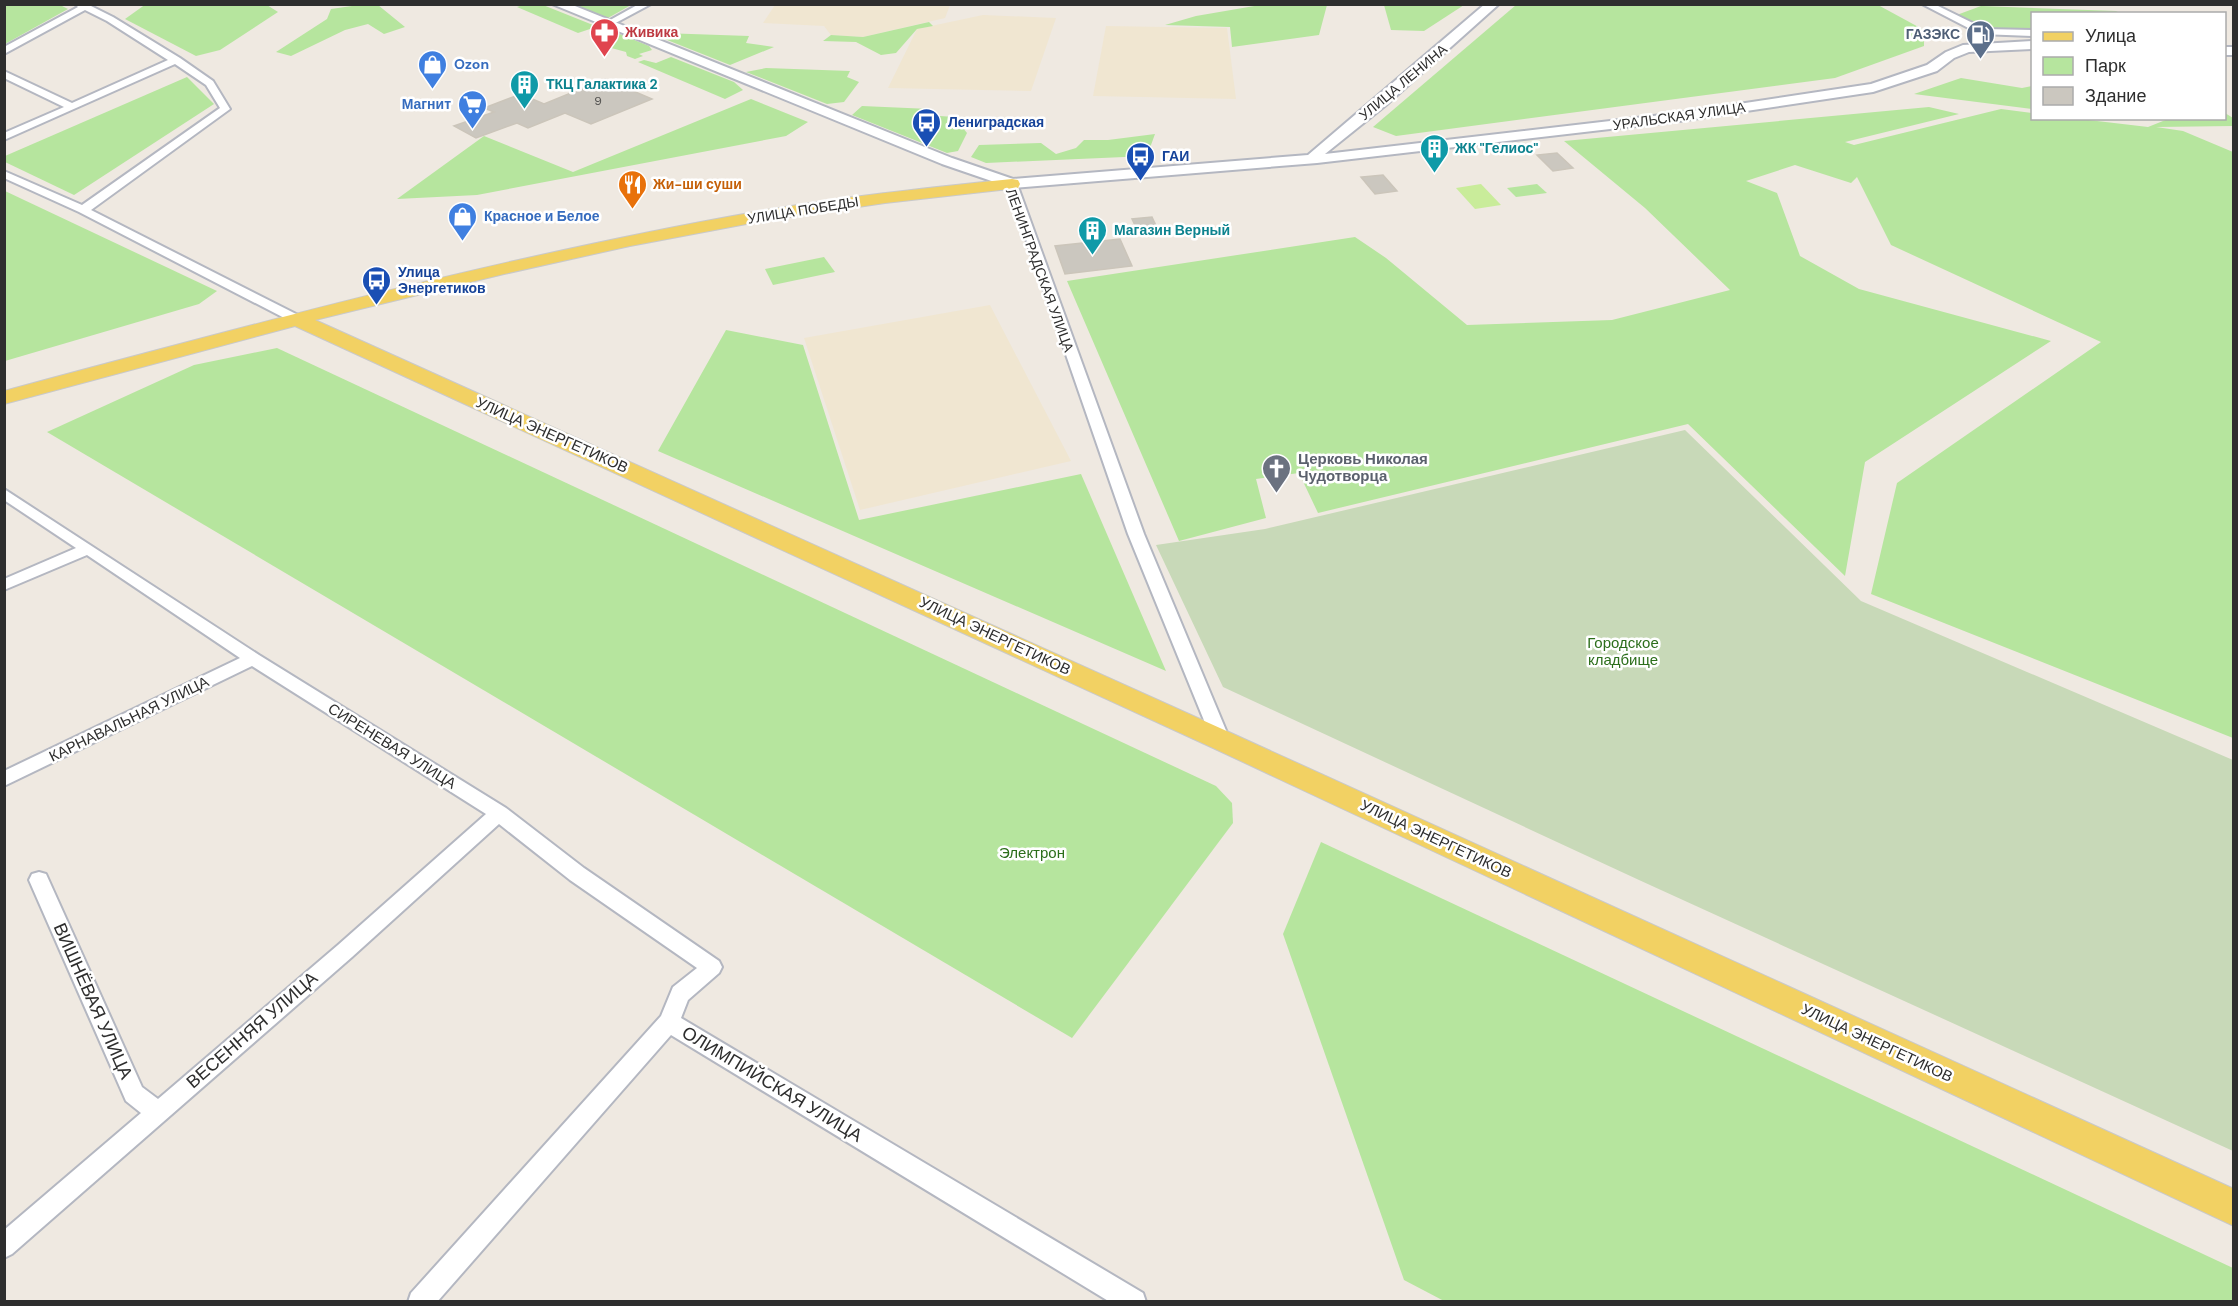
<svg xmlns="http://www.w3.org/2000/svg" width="2238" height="1306" viewBox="0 0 2238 1306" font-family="'DM Sans',sans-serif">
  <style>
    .education { fill: #f0e6d1 }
    .green { fill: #b6e59e }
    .cemetery { fill: #c8d9b8 }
    .pitch { fill: #c9ec9a }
    .building { fill: #cbc7bf; stroke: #cbc5ba; stroke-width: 1.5 }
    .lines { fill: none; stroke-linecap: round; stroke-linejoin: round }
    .street-casing { stroke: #b4b7c1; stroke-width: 4 }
    .secondary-casing { stroke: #b4b7c1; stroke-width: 4 }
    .primary-casing { stroke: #c9c9c9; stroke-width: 2 }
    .street { fill: #fff; fill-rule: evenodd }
    .secondary { fill: #fff; fill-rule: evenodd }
    .primary { fill: #f2d163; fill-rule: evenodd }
    .labels { text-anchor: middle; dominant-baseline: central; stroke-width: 5; stroke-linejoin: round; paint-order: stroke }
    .number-label { font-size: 12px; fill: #555452 }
    .far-health-label { font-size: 14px; font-weight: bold; fill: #be3a42; stroke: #fff; text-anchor: start }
    .far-service-label { font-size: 14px; font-weight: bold; fill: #4e5e75; stroke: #fff; text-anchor: end }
    .far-shop-label { font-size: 14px; font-weight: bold; fill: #366cbe; stroke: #fff; text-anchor: start }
    .far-street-label { font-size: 14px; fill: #2e2e2e; stroke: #fff }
    .far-culture-label { font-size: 14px; font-weight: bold; fill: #0d838f; stroke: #fff; text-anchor: start }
    .far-transit-label { font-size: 14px; font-weight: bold; fill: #164399; stroke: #fff; text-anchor: start }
    .far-food-label { font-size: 14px; font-weight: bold; fill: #c56008; stroke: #fff; text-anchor: start }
    .street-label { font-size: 15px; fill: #2e2e2e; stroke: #fff }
    .worship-label { font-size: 15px; font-weight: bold; fill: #5b616d; stroke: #fff; text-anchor: start }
    .park-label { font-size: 15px; fill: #2c6e1b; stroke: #fff }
    .near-street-label { font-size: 18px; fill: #2e2e2e; stroke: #fff }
  </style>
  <rect width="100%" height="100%" fill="#efe9e1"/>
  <g class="education">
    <path d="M775,5H950L945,18L863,37L831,35L824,26L763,23Z"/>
    <path d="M983,15L1056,18L1031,91L888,88L917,29Z"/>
    <path d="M1106,26L1227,28L1236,99L1093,96Z"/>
    <path d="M990,305L1071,461L860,510L804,338Z"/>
  </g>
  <g class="green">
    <path d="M5,4L60,5L68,9L5,44Z"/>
    <path d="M146,4L267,5L278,12L220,50L196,56L125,19Z"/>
    <path d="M366,4L378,5L405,27L384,34L368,24L345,30L291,56L276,52L327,19L331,9Z"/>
    <path d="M1266,4L1327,5L1319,35L1232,47L1230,27L1165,25L1196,16Z"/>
    <path d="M523,5H543L593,25V28L578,33L517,7Z"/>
    <path d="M571,5H631L608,18Z"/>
    <path d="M1384,5V4L1464,5L1424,31L1391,30Z"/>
    <path d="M1516,5H1878L1924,30V46L1835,78L1396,136L1373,127Z"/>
    <path d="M1981,6L2116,11L2120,13L2032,14V30L1976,29L1954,16Z"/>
    <path d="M929,22L933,26L917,29L896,53L881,55L856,42L823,41L831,35L863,37Z"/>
    <path d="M610,30L649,46L652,50L639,54L643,56L635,59L627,56L626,52L604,46L599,36Z"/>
    <path d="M662,33L749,36L746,43L774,47L730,65L652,34Z"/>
    <path d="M671,57L734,82L743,90L725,99L638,62L644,60L656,63Z"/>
    <path d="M766,68L850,71L847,77L859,82L844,102L827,104L746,72Z"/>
    <path d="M187,77L214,104L74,195L5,162V156Z"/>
    <path d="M1961,78L2022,88L2032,86V109L1914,94Z"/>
    <path d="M751,99L808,122L786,136L477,195L397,199L484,136L573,172Z"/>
    <path d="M862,106L930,109L926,115L954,117L967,133L958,151L947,153L852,115Z"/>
    <path d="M1929,107L1959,114L1845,142L1854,145L2001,109L2032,113V118L2080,119L2148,127L2168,119L2224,118L2225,113L2233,118V126L2156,127L2183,131L2233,152V738L1871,594L1897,483L2101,342L1891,245L1857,177L1851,183L1795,165L1746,181L1777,193L1800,256L1859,289L2051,341L1865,462L1845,576L1688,424L1318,513L1299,473L1256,479L1266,518L1179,541L1067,281L1355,237L1386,258L1467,325L1612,320L1730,290L1645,208L1564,141Z"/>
    <path d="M1155,134L1147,156L986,163L971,157L979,145L1041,143L1056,154L1076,148L1084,140H1108Z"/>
    <path d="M1537,184L1547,193L1516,197L1507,188Z"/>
    <path d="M5,191L217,291L199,304L5,361Z"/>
    <path d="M824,257L835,272L773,285L765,269Z"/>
    <path d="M726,330L803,345L859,520L1081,474L1166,671L658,451Z"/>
    <path d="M277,348L1216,786L1232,803L1233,823L1072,1038L47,432L194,365Z"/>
    <path d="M1321,842L2233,1268V1301H1444L1404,1280L1283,934Z"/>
  </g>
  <path class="cemetery" d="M1685,430L1861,601L2233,760V1151L1639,880L1223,687L1156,545L1265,529Z"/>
  <path class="pitch" d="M1481,184L1501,205L1475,209L1456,188Z"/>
  <g class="building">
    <path d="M605,79L652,99L591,124L565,113L528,128L517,123L476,138L454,126L494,112L484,108L521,94L544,104Z"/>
    <path d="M1557,153L1573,168L1553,171L1537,155Z"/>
    <path d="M1383,175L1397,191L1375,194L1361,177Z"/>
    <path d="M1152,217L1159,232L1139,234L1132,219Z"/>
    <path d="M1120,239L1132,266L1065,274L1055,246Z"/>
  </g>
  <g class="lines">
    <defs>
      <g id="street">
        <path d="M75,4H87L113,17L180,58L213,81L230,109L91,210L302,317L304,320L302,323H294L79,212L4,178V171L82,205L220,108L206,85L175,64L4,140V133L64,107L4,78V71L72,103L168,60L107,21L85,10L4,54V47L78,7Z"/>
        <path d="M639,4H651L610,26L603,24Z"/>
        <path d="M1922,4H1934L1985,29L2032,30V36L1980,34Z"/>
        <path d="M1012,181L1017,184L1144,534L1230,740L1227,745L1221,747L1215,745L1212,740L1128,534L1007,184Z"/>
        <path d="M4,489L259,655L506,808L584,868L719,961L722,967L719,973L688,1000L681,1018L1143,1293L1146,1302H1110L671,1035L437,1302H408L411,1293L661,1016L673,987L697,968L570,880L499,824L352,957L12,1254L4,1258V1230L141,1113L126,1101L29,880L32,874L39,872L46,874L142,1087L158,1099L338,945L486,814L252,666L4,786V771L240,658L87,555L4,590V579L76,548L4,500Z"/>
      </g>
      <g id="secondary">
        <path d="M552,4H570L952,158L1013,179L1308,155L1485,4H1499L1386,105L1325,154L1679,113L1871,84L1927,65L1946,52L1963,45L2032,41V49L1969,52L1954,58L1937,71L1873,92L1679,121L1317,163L1012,188L942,164Z"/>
        <rect x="2224" y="47" width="10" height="8"/>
      </g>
      <path id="primary" d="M1012,179L1018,180L1020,184L1018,188L885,203L757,222L630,246L504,274L315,320L1231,733L2234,1189V1226L1211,747L295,326L4,404V391C253,324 501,257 755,212C840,197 926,188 1012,179Z"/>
    </defs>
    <use href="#street" class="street-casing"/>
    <use href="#secondary" class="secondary-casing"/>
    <use href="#primary" class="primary-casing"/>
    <use href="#street" class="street"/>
    <use href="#secondary" class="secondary"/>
    <use href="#primary" class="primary"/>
  </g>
  <defs>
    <symbol id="pharmacy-pin" viewBox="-11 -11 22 30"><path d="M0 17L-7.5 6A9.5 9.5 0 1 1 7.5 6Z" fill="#e0444e" stroke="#fff"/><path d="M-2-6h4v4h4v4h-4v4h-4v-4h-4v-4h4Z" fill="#fff"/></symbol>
    <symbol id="fuel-pin" viewBox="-11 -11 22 30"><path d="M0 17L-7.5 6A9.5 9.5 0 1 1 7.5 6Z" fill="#5c6f8a" stroke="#fff"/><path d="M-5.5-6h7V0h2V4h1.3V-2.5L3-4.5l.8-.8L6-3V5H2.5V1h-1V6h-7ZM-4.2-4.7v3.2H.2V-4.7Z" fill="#fff"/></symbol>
    <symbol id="shop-pin" viewBox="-11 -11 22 30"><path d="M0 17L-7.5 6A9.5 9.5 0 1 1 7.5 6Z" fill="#3f7fe0" stroke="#fff"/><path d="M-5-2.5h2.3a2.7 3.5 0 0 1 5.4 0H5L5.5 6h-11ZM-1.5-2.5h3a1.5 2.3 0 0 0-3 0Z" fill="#fff"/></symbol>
    <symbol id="building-pin" viewBox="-11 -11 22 30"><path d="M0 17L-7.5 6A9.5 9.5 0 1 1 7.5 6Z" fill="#0f9aa8" stroke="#fff"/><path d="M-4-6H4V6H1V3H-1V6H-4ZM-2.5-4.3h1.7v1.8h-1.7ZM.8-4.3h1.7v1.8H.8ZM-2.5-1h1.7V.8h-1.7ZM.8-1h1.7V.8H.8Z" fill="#fff"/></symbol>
    <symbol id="supermarket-pin" viewBox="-11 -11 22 30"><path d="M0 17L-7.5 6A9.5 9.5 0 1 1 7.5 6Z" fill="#3f7fe0" stroke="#fff"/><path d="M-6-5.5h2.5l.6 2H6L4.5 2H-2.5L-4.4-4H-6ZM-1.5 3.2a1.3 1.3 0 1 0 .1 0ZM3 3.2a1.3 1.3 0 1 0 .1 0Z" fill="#fff"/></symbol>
    <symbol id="bus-pin" viewBox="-11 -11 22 30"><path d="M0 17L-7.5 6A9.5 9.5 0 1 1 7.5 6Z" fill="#1a4fb4" stroke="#fff"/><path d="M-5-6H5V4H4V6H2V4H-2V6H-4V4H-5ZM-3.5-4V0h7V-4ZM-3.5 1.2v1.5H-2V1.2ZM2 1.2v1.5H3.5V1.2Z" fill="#fff"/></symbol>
    <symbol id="restaurant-pin" viewBox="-11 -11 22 30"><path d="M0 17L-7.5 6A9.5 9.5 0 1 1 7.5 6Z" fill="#e8710a" stroke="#fff"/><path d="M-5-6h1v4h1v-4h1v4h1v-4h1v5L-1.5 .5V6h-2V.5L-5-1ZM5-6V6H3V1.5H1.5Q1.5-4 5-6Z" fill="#fff"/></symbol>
    <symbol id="church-pin" viewBox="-11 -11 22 30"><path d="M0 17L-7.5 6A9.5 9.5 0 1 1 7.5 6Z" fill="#6b7280" stroke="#fff"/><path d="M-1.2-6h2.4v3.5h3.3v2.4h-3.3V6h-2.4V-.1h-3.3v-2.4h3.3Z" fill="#fff"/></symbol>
  </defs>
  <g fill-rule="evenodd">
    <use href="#pharmacy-pin" x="588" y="16" width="33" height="45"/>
    <use href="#fuel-pin" x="1964" y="18" width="33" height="45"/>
    <use href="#shop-pin" x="416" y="48" width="33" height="45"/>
    <use href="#building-pin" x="508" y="68" width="33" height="45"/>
    <use href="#supermarket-pin" x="456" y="88" width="33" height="45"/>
    <use href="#bus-pin" x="910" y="106" width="33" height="45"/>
    <use href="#building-pin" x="1418" y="132" width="33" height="45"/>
    <use href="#bus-pin" x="1124" y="140" width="33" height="45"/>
    <use href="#restaurant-pin" x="616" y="168" width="33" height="45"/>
    <use href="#shop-pin" x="446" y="200" width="33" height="45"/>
    <use href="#building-pin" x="1076" y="214" width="33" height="45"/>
    <use href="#bus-pin" x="360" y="264" width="33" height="45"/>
    <use href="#church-pin" x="1260" y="452" width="33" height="45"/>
  </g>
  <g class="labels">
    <g class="number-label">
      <text x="598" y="101">9</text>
    </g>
    <g class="far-health-label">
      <text x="625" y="32">Живика</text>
    </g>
    <g class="far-service-label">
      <text x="1960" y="34">ГАЗЭКС</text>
    </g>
    <g class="far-shop-label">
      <text x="454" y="64">Ozon</text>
      <text x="451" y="104" text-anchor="end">Магнит</text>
      <text x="484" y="216">Красное и Белое</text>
    </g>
    <g class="far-street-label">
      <text transform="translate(1403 82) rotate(-40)">УЛИЦА ЛЕНИНА</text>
      <text transform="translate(1679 116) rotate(-8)">УРАЛЬСКАЯ УЛИЦА</text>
      <text transform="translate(803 210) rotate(-9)">УЛИЦА ПОБЕДЫ</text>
      <text transform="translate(1040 270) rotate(70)">ЛЕНИНГРАДСКАЯ УЛИЦА</text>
    </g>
    <g class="far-culture-label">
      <text x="546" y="84">ТКЦ Галактика 2</text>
      <text x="1455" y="148">ЖК "Гелиос"</text>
      <text x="1114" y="230">Магазин Верный</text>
    </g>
    <g class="far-transit-label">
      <text x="948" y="122">Лениградская</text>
      <text x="1162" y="156">ГАИ</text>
      <text x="398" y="272">Улица<tspan x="398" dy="16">Энергетиков</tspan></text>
    </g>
    <g class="far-food-label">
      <text x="653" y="184">Жи-ши суши</text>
    </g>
    <g class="street-label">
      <text transform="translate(552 435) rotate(24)">УЛИЦА ЭНЕРГЕТИКОВ</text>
      <text transform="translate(995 636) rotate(25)">УЛИЦА ЭНЕРГЕТИКОВ</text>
      <text transform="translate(129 719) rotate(-26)">КАРНАВАЛЬНАЯ УЛИЦА</text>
      <text transform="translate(392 746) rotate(32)">СИРЕНЕВАЯ УЛИЦА</text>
      <text transform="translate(1436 839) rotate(25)">УЛИЦА ЭНЕРГЕТИКОВ</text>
      <text transform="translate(1877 1043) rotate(25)">УЛИЦА ЭНЕРГЕТИКОВ</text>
    </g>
    <g class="worship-label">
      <text x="1298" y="459">Церковь Николая<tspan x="1298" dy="17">Чудотворца</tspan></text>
    </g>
    <g class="park-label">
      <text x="1623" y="643">Городское<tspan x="1623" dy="17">кладбище</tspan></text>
      <text x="1032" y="853">Электрон</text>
    </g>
    <g class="near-street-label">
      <text transform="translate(93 1001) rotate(66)">ВИШНЁВАЯ УЛИЦА</text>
      <text transform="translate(252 1030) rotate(-41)">ВЕСЕННЯЯ УЛИЦА</text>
      <text transform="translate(772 1084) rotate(31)">ОЛИМПИЙСКАЯ УЛИЦА</text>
    </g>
  </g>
  <rect width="2238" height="1306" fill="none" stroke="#2e2e2e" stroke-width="12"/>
  <rect x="2031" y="12" width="195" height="108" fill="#ffffff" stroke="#ababab" stroke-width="1.5"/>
  <rect x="2043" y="32" width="30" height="9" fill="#f2d163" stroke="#ababab" stroke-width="1.5"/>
  <text x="2085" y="42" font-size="18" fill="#2e2e2e">Улица</text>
  <rect x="2043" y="57" width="30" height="18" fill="#b6e59e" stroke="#ababab" stroke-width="1.5"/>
  <text x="2085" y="72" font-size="18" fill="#2e2e2e">Парк</text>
  <rect x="2043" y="87" width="30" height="18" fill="#cbc7bf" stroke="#ababab" stroke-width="1.5"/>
  <text x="2085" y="102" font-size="18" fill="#2e2e2e">Здание</text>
</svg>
